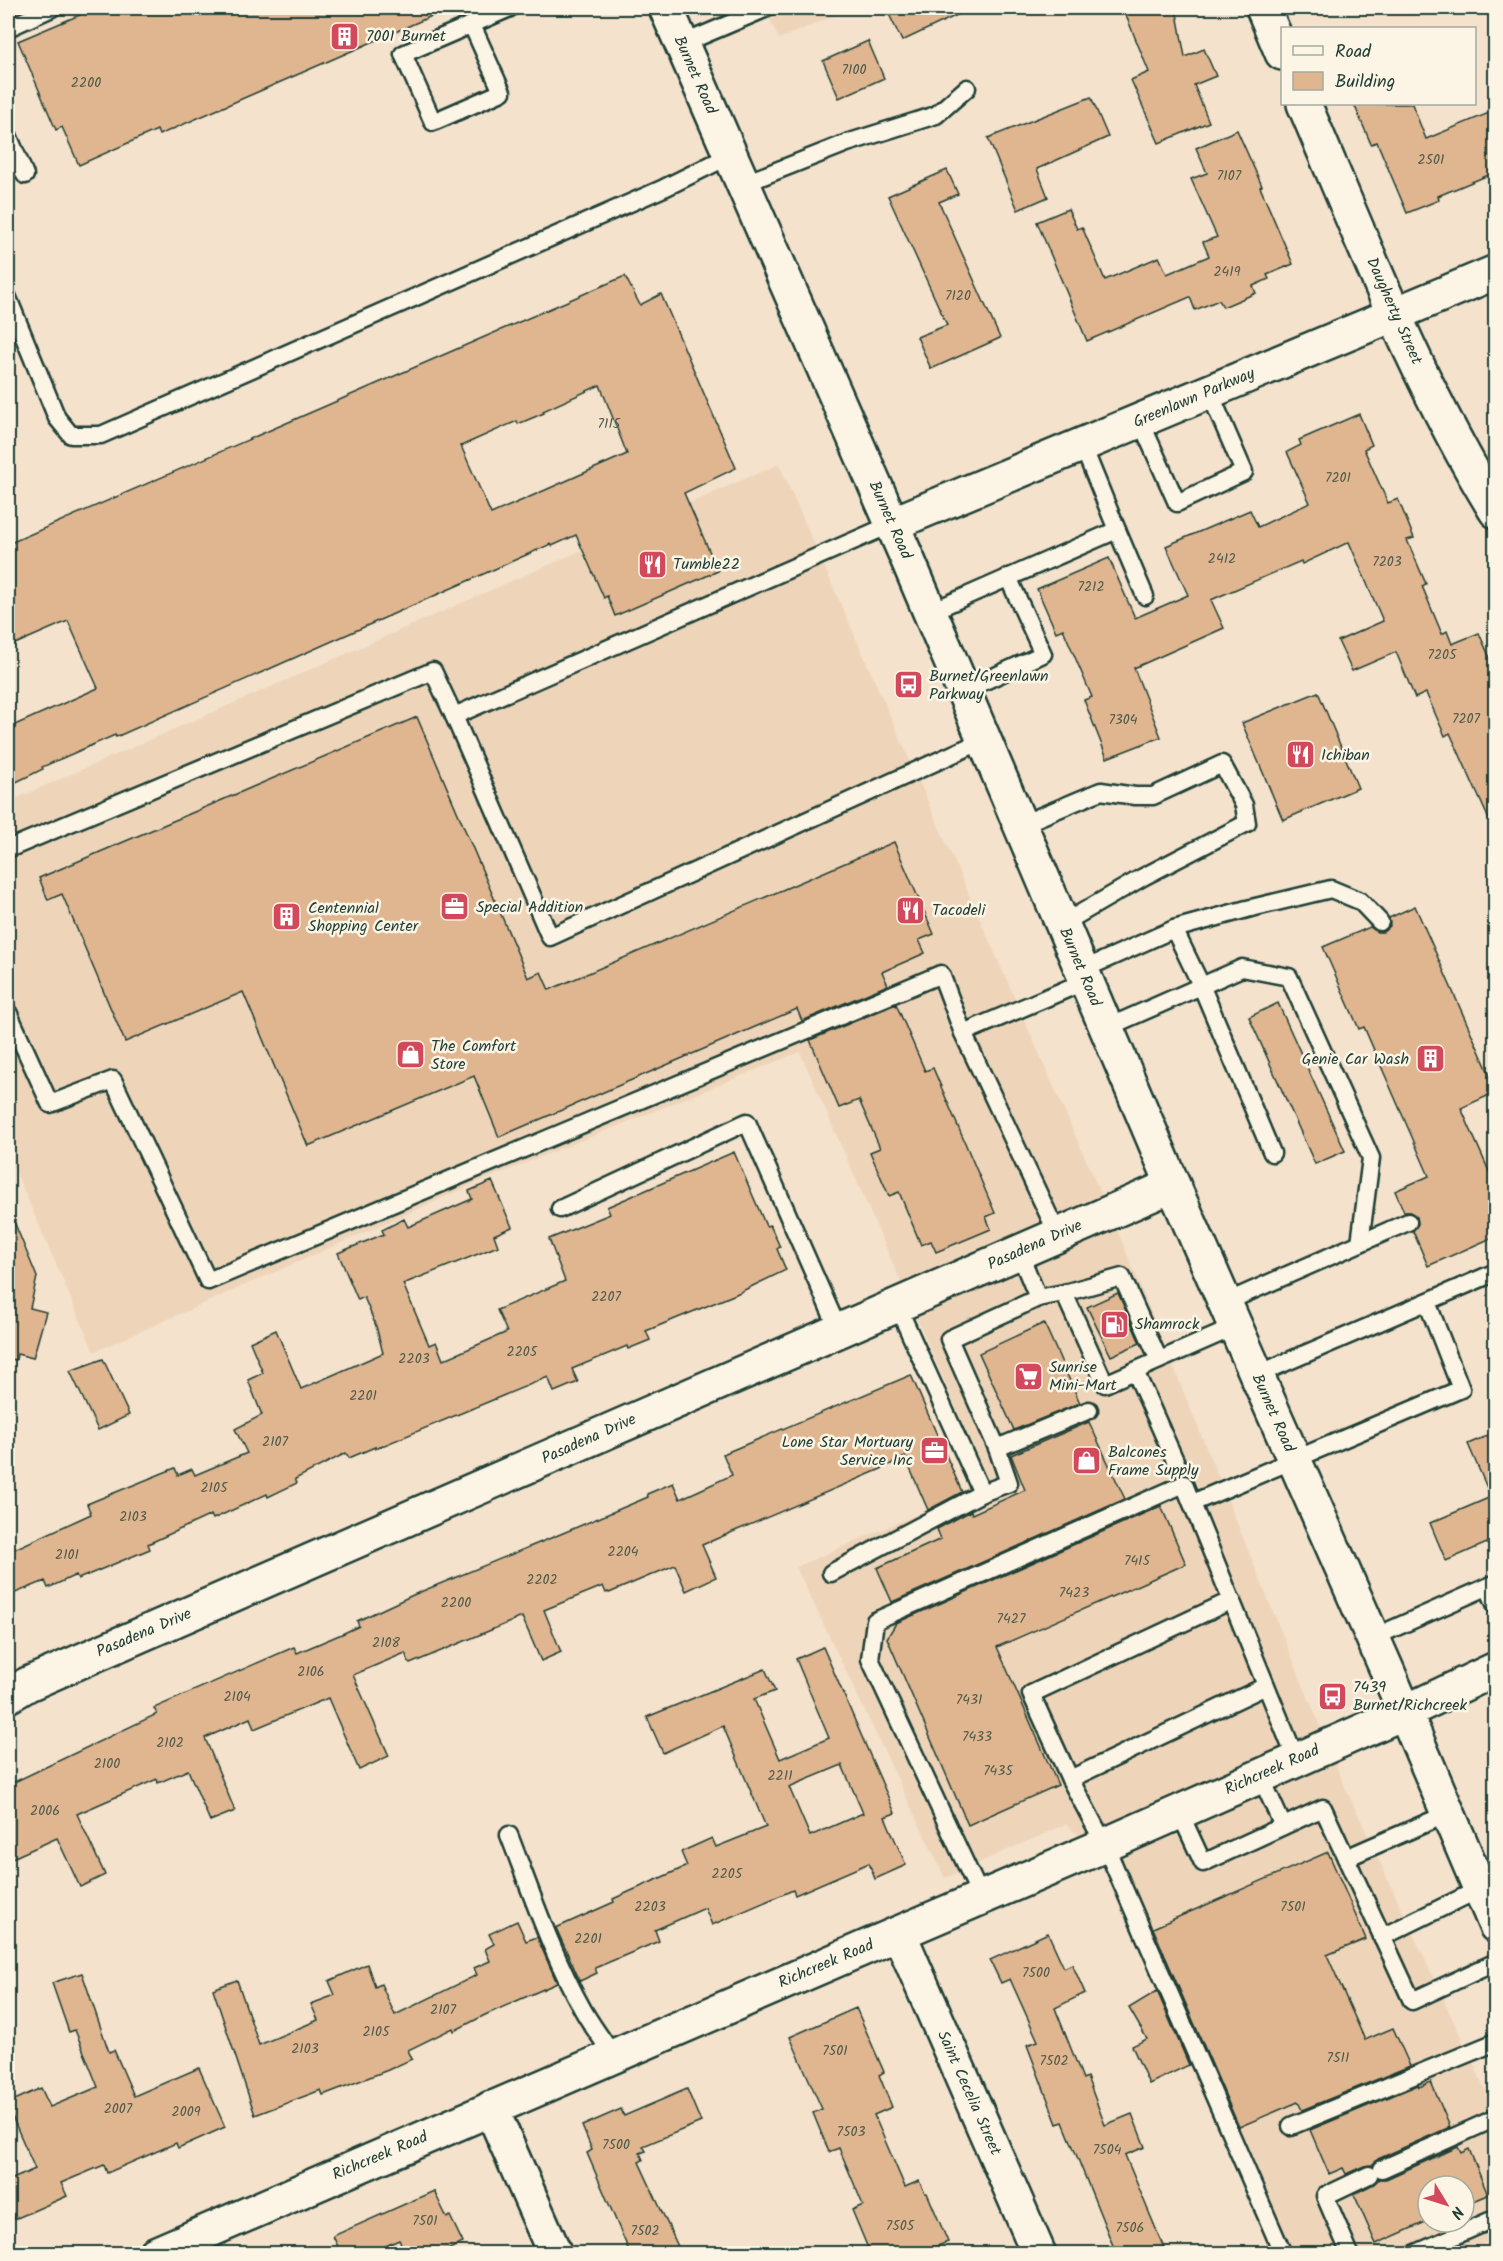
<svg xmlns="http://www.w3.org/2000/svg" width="1503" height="2261" viewBox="0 0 1503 2261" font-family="Kalam,sans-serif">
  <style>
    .built { fill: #eed5ba; fill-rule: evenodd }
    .building { fill: #e0b690; stroke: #1f3d34; stroke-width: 1.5; fill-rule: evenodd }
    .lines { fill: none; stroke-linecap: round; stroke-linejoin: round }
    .service-casing { stroke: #1f3d34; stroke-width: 21 }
    .minor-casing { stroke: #1f3d34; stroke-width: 38 }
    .tertiary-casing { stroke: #1f3d34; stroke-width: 38 }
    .secondary-casing { stroke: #1f3d34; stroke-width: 38 }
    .service { stroke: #fcf5e5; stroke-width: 16 }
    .minor { stroke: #fcf5e5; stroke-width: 33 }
    .tertiary { stroke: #fcf5e5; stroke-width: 33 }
    .secondary { stroke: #fcf5e5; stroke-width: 33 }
    .labels { text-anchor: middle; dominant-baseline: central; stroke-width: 5; stroke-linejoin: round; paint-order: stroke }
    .number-label { font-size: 14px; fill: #4f5b4b }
    .poi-label { font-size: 16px; fill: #1f3d34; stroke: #fcf5e5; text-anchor: start }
    .street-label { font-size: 16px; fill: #1f3d34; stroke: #fcf5e5 }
  </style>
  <rect width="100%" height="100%" fill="#f4e2cc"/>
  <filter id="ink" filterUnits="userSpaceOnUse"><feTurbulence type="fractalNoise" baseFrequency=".0167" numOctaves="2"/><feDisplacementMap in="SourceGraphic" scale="12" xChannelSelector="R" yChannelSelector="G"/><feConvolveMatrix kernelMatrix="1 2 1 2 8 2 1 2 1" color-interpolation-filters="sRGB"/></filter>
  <g filter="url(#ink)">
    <g class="built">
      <path d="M765,8H852L779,39Z"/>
      <path d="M779,464L1124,1246L1342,1780L1495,2111V2239L1461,2253H1289L1123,1876L1066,1824L945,1878L796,1567L989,1483L800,1052L481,1181L94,1352L8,1154V802ZM1428,2186H1464V2222H1428Z"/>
    </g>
    <g class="building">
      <path d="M96,8H450L159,135L157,130L79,165L62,127L56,130L18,41Z"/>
      <path d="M886,8H972L902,41Z"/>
      <path d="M1123,8H1176L1185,57L1204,49L1216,76L1194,85L1209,122L1159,143L1131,80L1149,72Z"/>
      <path d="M868,41L884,78L839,98L823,61Z"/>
      <path d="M1091,97L1108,137L1037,169L1048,197L1018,210L988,138Z"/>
      <path d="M1354,104H1412L1426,139L1496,110V172L1438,196L1439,200L1407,213L1377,142L1371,144Z"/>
      <path d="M1237,130L1262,186L1260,187L1293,264L1267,275L1269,279L1253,286L1256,293L1223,307L1219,300L1195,310L1190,297L1087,341L1037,222L1068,209L1077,229L1082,227L1105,280L1159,257L1167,274L1209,256L1203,242L1217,237L1191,179L1207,173L1196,148Z"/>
      <path d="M947,170L958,194L939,202L1000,338L931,369L917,337L947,325L888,196Z"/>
      <path d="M625,276L640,305L661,294L736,468L684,493L718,571L615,616L607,596L604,598L576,535L552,546L551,544L116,737L115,735L42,767L43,769L8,786V728L98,688L68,621L8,647V544ZM600,385L627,454L491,514L461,446L517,421L518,424L544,413L543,411Z"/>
      <path d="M1359,414L1372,445L1364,449L1388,503L1398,499L1414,538L1407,540L1426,584L1422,586L1442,634L1447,631L1452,644L1479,633L1496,672V835L1450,733L1445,736L1426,693L1415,698L1396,652L1352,671L1338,641L1383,621L1349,542L1302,564L1301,561L1211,600L1224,628L1134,668L1161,737L1107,758L1084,700L1092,697L1063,629L1056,632L1037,589L1109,558L1135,618L1188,595L1166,546L1250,510L1258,527L1310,503L1287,452L1301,445L1299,440Z"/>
      <path d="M1318,692L1358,788L1283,820L1242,723Z"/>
      <path d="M417,717L528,978L541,972L549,990L894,842L934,934L919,940L925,953L882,972L888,985L802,1021L797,1009L499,1137L474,1076L308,1146L243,992L125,1042L62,894L48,900L39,878Z"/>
      <path d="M1415,906L1496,1089V1092L1461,1108L1496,1187V1236L1428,1266L1413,1231L1418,1224L1417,1217L1410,1212H1404L1395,1191L1429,1176L1364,1027L1359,1029L1323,947L1370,927L1377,932H1383L1390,926L1389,918Z"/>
      <path d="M1278,1003L1345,1151L1315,1164L1249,1017Z"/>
      <path d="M896,1004L925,1071L933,1068L995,1213L986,1217L991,1229L936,1252L931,1241L921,1245L899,1192L889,1196L870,1152L880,1148L859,1100L839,1108L810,1040Z"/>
      <path d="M734,1152L766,1226L770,1225L780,1247L777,1249L786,1270L736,1294L646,1331L650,1340L628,1349L627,1346L572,1369L578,1382L554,1392L548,1377L375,1449V1447L349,1458L346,1453L295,1479L297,1483L268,1497L267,1494L213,1519L211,1515L148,1544L150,1549L78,1579L76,1575L48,1588L45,1581L8,1596V1552L91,1514L87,1504L175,1468L178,1475L192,1469L195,1475L247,1453L235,1429L262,1415L248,1380L263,1373L250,1342L276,1330L301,1389L383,1353L376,1326L364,1297L358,1300L338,1253L384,1234L382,1230L404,1219L408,1227L472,1199L469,1191L492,1181L512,1227L494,1235L498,1246L403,1284L429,1345L436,1342L443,1360L507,1332L497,1310L565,1281L549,1239L610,1214L607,1207Z"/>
      <path d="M8,1207L37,1277L30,1308L46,1312L33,1358L17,1354L16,1360L8,1359Z"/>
      <path d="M1118,1293L1140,1343L1111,1356L1087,1307Z"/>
      <path d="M1044,1323L1080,1403L1014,1430L979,1353Z"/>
      <path d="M103,1359L129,1415L98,1430L70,1371Z"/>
      <path d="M911,1375L962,1492L928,1510L905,1457L881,1469L702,1545L716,1577L686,1591L675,1565L609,1593L608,1592L606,1593L603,1586L544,1610L561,1652L541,1661L522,1617L410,1664L405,1653L353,1675L389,1756L359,1770L328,1698L254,1729L250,1718L205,1738L235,1811L210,1821L188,1770L158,1783L157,1779L77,1814L105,1875L80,1887L57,1838L8,1860V1785L157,1714L154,1708L294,1647L297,1653L344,1633L359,1626L357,1621L413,1595L563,1533L648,1497L647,1494L673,1483L680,1499L702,1489L732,1475L723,1454Z"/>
      <path d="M1089,1422L1125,1499L892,1602L877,1568L941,1539L937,1529L971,1511L972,1514L1025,1490L1011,1455Z"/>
      <path d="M1496,1432V1539L1446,1561L1430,1523L1491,1497L1468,1444Z"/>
      <path d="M1161,1506L1186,1564L997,1647L1058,1785L968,1825L887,1638L896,1623Z"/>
      <path d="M823,1647L895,1813L885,1817L906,1865L875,1879L869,1863L795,1895L793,1890L712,1925L705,1908L655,1930L659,1941L595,1968L597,1973L580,1981L556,1928L614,1902L613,1899L687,1866L681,1852L712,1838L716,1847L766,1827L723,1726L663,1753L647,1717L765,1669L775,1691L754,1699L780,1759L829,1738L796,1659ZM842,1765L863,1813L810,1836L789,1787Z"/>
      <path d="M1328,1852L1366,1939L1327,1955L1365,2040L1393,2028L1410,2066L1302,2110L1298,2102L1239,2127L1153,1928Z"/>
      <path d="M517,1921L526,1941L537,1937L557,1983L485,2015L454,2031L453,2028L408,2050L412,2059L388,2070L323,2095L321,2090L255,2115L213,1989L237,1980L259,2045L318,2020L311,2004L335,1995L329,1981L367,1964L375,1987L381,1984L395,2015L477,1975L474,1968L490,1961L485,1949L494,1944L489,1934Z"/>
      <path d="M1048,1933L1064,1968L1072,1964L1085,1993L1055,2008L1083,2079L1087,2077L1105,2125L1132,2114L1145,2147L1125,2155L1166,2253H1116L1063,2122L1057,2124L1027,2045L1038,2041L1010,1979L1001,1983L990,1960Z"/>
      <path d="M82,1973L109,2052L114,2050L134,2096L199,2068L225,2127L178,2148L176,2143L107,2173L104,2165L61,2183L67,2196L15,2219L8,2201V2181L35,2169L8,2107V2103L41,2088L50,2107L98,2087L75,2030L69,2032L52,1983Z"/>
      <path d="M1157,1991L1189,2065L1149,2084L1132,2046L1147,2039L1129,2008Z"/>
      <path d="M856,2008L884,2072L879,2075L892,2107L874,2115L905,2187L919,2181L925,2193H927L948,2242L919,2253H870L852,2210L863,2205L839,2148L829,2152L813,2113L822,2109L790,2037Z"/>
      <path d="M1431,2082L1450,2127L1378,2159L1372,2165L1364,2166L1346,2174L1343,2168L1329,2174L1310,2130L1418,2085L1419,2087Z"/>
      <path d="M687,2089L701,2122L643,2146L646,2151L640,2153L643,2160L639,2162L681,2253H630L587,2153L592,2150L582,2126L621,2109L624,2116Z"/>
      <path d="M1458,2147L1461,2153L1469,2149L1488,2195L1464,2205V2186H1428V2221L1376,2244L1354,2194L1374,2184L1379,2179H1386Z"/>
      <path d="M434,2191L447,2218L450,2216L463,2243L441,2253H406L399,2240L370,2253H341L333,2236Z"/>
    </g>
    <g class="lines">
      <defs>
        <g id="service">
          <path d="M472,25L502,92L433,122L403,54L510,8"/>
          <path d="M8,28L52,8"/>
          <path d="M682,44L767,8"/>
          <path d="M8,135L25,175"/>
          <path d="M743,184L847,143L936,115L967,88"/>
          <path d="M8,298L57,418L71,435H101L664,188L731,155"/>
          <path d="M1140,420L1177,503L1244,472L1209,391"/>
          <path d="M892,524L454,716L550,937L984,740"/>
          <path d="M1117,530L1145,596"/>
          <path d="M930,612L1117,530L1082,444"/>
          <path d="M963,691L1043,654L1008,577"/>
          <path d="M1020,825L1101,791L1135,796H1153L1222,764L1244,805L1247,823L1143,877L1062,924"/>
          <path d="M8,849L433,671L454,716"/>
          <path d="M1174,929L1201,985L1272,1153"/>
          <path d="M1082,970L1174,929L1247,909L1331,889L1360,901L1380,922"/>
          <path d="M8,1012L50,1104L113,1080L208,1281L941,974L963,1033L1058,1235"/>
          <path d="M1106,1028L1242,968L1289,977L1371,1158L1360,1243"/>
          <path d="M963,1033L1086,981"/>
          <path d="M560,1209L747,1122L839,1331"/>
          <path d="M1064,1293L1122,1277L1159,1360"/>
          <path d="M1038,1298L1064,1293L1105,1384L1235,1327"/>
          <path d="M1224,1303L1408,1222"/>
          <path d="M897,1305L982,1493L1009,1483L997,1448L1089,1410"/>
          <path d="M1135,1371L1177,1465"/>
          <path d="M1256,1375L1496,1272"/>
          <path d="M997,1448L949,1339L1038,1298L1019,1252"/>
          <path d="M1192,1503L1461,1389L1427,1302"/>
          <path d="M831,1573L982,1493"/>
          <path d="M1488,1587L1496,1606"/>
          <path d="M1232,1600L1031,1694L1070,1779L1266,1686"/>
          <path d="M1372,1638L1496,1583"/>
          <path d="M1260,1775L1283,1826"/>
          <path d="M1070,1779L1105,1845L1283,2254"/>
          <path d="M1179,1811L1203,1863L1323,1808L1412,2001L1496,1962"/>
          <path d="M509,1835C532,1894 552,1955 583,2010C592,2026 603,2041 614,2056"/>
          <path d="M1346,1858L1447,1814"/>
          <path d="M982,1899L870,1659L875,1621L1184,1484L1296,1759"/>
          <path d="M1382,1937L1496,1881"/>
          <path d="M1291,2126L1496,2042"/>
          <path d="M1382,2169L1496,2118"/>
          <path d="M1350,2254L1325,2196L1369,2175"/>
          <path d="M1414,2254L1496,2218"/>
        </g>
        <g id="minor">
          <path d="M1263,8L1282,53"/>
          <path d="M1304,104C1363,241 1417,383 1496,511"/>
          <path d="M8,1696L28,1684L1173,1185"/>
          <path d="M899,1933L1039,2254"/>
          <path d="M491,2108L555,2254"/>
          <path d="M155,2254L899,1933L1105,1845L1405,1712L1496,1669"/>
        </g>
        <path id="tertiary" d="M892,524L1496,272"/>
        <path id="secondary" d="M666,8L907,558L1173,1185L1387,1670L1496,1926"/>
      </defs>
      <use href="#service" class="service-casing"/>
      <use href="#minor" class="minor-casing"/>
      <use href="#tertiary" class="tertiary-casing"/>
      <use href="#secondary" class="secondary-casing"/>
      <use href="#service" class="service"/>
      <use href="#minor" class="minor"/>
      <use href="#tertiary" class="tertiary"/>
      <use href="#secondary" class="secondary"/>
    </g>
  </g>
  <defs>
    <symbol id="building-square" viewBox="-11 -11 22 22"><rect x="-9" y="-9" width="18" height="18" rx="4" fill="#d1495b" stroke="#fcf5e5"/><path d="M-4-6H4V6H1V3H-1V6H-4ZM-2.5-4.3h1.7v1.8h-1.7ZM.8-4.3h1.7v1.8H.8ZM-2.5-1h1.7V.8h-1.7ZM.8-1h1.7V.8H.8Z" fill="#fff"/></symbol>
    <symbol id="restaurant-square" viewBox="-11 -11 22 22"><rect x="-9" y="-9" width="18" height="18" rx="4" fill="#d1495b" stroke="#fcf5e5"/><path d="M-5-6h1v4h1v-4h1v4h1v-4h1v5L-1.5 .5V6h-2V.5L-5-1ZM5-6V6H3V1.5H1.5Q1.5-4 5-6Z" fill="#fff"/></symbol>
    <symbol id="bus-square" viewBox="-11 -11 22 22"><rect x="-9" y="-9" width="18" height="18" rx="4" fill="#d1495b" stroke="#fcf5e5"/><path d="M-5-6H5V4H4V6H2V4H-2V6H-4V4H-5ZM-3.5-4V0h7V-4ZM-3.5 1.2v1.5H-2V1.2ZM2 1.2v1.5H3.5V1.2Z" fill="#fff"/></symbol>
    <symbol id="office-square" viewBox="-11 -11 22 22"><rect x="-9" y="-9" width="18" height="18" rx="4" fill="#d1495b" stroke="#fcf5e5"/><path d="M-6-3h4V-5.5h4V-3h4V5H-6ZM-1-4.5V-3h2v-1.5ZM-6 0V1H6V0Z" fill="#fff"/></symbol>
    <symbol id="shop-square" viewBox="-11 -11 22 22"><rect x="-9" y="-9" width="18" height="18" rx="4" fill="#d1495b" stroke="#fcf5e5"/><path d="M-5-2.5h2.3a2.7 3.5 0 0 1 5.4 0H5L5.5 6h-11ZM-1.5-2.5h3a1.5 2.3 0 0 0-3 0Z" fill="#fff"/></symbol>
    <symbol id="fuel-square" viewBox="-11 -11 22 22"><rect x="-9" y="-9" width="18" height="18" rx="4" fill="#d1495b" stroke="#fcf5e5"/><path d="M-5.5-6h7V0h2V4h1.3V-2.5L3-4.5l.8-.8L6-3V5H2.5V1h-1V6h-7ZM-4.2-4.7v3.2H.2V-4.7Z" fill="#fff"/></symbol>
    <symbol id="supermarket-square" viewBox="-11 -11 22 22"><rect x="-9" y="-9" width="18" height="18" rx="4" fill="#d1495b" stroke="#fcf5e5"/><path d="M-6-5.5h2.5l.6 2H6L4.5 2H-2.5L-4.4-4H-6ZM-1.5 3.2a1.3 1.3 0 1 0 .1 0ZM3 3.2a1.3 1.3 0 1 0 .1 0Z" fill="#fff"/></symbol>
  </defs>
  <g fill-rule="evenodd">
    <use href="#building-square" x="328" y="20" width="33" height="33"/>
    <use href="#restaurant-square" x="636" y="548" width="33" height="33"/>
    <use href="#bus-square" x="892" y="668" width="33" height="33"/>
    <use href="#restaurant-square" x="1284" y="738" width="33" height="33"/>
    <use href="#office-square" x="438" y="890" width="33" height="33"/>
    <use href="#restaurant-square" x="894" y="894" width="33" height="33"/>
    <use href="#building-square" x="270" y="900" width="33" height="33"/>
    <use href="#shop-square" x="394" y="1038" width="33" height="33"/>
    <use href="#building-square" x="1414" y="1042" width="33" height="33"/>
    <use href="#fuel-square" x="1098" y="1308" width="33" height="33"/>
    <use href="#supermarket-square" x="1012" y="1360" width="33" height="33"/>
    <use href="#office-square" x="918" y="1434" width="33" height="33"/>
    <use href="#shop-square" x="1070" y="1444" width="33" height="33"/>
    <use href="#bus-square" x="1316" y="1680" width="33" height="33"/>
  </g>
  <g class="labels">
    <g class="number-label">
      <text x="854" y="70">7100</text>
      <text x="86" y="83">2200</text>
      <text x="1431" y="160">2501</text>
      <text x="1229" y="176">7107</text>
      <text x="1227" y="272">2419</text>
      <text x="958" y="296">7120</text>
      <text x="609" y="424">7115</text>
      <text x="1338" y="478">7201</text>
      <text x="1222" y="559">2412</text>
      <text x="1387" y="562">7203</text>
      <text x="1091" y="587">7212</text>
      <text x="1442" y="655">7205</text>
      <text x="1466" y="719">7207</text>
      <text x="1123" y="720">7304</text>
      <text x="606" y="1297">2207</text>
      <text x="522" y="1352">2205</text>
      <text x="414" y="1359">2203</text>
      <text x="363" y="1396">2201</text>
      <text x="275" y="1442">2107</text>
      <text x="214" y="1488">2105</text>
      <text x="133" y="1517">2103</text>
      <text x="623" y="1552">2204</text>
      <text x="67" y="1555">2101</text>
      <text x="1137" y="1561">7415</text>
      <text x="542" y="1580">2202</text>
      <text x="1074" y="1593">7423</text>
      <text x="456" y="1603">2200</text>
      <text x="1011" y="1619">7427</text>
      <text x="386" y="1643">2108</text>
      <text x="311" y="1672">2106</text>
      <text x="237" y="1697">2104</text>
      <text x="969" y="1700">7431</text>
      <text x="977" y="1737">7433</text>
      <text x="170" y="1743">2102</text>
      <text x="107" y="1764">2100</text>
      <text x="998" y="1771">7435</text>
      <text x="780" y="1776">2211</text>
      <text x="45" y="1811">2006</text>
      <text x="727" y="1874">2205</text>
      <text x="650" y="1907">2203</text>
      <text x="1293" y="1907">7501</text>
      <text x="588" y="1939">2201</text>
      <text x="1036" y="1973">7500</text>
      <text x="443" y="2010">2107</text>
      <text x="376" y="2032">2105</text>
      <text x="305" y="2049">2103</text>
      <text x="835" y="2051">7501</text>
      <text x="1338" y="2058">7511</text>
      <text x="1054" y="2061">7502</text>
      <text x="118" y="2109">2007</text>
      <text x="186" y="2112">2009</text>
      <text x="851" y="2132">7503</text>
      <text x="616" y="2145">7500</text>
      <text x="1107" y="2150">7504</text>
      <text x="425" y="2221">7501</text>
      <text x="900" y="2226">7505</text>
      <text x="1130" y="2228">7506</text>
      <text x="645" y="2231">7502</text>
    </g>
    <g class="poi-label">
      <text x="366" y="36">7001 Burnet</text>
      <text x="673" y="564">Tumble22</text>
      <text x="929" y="676">Burnet/Greenlawn<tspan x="929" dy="18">Parkway</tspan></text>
      <text x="1321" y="755">Ichiban</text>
      <text x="476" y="907">Special Addition</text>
      <text x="308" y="908">Centennial<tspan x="308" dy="18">Shopping Center</tspan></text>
      <text x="932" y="910">Tacodeli</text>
      <text x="431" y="1046">The Comfort<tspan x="431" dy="18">Store</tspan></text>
      <text x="1409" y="1059" text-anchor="end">Genie Car Wash</text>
      <text x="1135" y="1324">Shamrock</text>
      <text x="1049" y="1367">Sunrise<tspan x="1049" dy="18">Mini-Mart</tspan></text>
      <text x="913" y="1442" text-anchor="end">Lone Star Mortuary<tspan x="913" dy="18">Service Inc</tspan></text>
      <text x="1108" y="1452">Balcones<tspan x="1108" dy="18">Frame Supply</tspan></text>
      <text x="1353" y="1687">7439<tspan x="1353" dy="18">Burnet/Richcreek</tspan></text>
    </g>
    <g class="street-label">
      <text transform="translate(695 75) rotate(66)">Burnet Road</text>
      <text transform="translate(1394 311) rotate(66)">Daugherty Street</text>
      <text transform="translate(1194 398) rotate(-23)">Greenlawn Parkway</text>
      <text transform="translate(890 520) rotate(66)">Burnet Road</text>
      <text transform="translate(1080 967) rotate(67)">Burnet Road</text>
      <text transform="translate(1035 1245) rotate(-24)">Pasadena Drive</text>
      <text transform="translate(1273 1413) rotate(66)">Burnet Road</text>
      <text transform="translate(589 1439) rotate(-24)">Pasadena Drive</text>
      <text transform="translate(144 1633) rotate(-23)">Pasadena Drive</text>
      <text transform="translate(1272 1770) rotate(-24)">Richcreek Road</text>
      <text transform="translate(826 1964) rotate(-23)">Richcreek Road</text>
      <text transform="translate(969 2093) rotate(66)">Saint Cecelia Street</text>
      <text transform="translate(380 2156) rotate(-23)">Richcreek Road</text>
    </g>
  </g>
  <rect width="1503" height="2261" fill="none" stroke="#fcf5e5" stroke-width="30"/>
  <rect x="15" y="15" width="1473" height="2231" fill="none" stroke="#1f3d34" stroke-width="2" filter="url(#ink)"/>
  <rect x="1281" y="27" width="195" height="78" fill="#fcf5e5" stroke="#a4ab9e" stroke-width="1.5"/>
  <rect x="1293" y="46" width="30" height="9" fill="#fcf5e5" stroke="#a4ab9e" stroke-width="1.5"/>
  <text x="1335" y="57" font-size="18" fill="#1f3d34">Road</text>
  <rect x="1293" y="72" width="30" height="18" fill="#e0b690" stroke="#a4ab9e" stroke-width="1.5"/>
  <text x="1335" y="87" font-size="18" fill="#1f3d34">Building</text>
  <g transform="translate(1446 2204) rotate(128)"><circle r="28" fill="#fcf5e5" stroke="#a4ab9e" stroke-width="1.5"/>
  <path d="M0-4.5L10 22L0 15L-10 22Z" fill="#d1495b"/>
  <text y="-9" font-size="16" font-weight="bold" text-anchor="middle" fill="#1f3d34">N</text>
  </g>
</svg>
